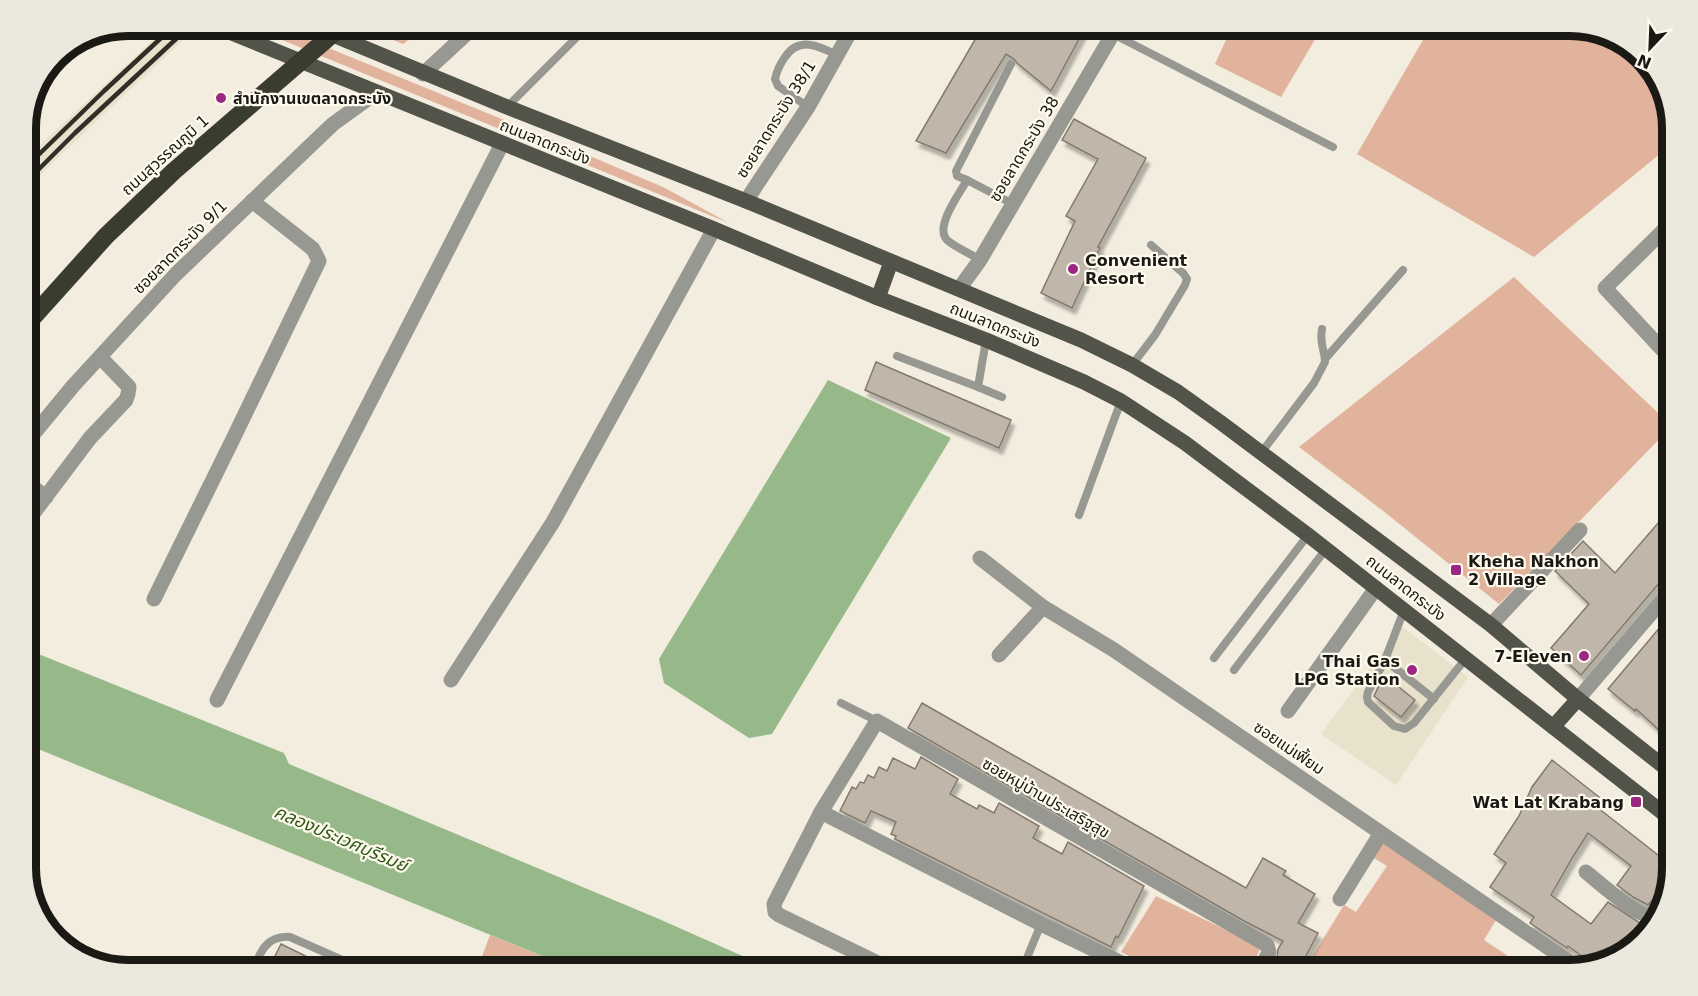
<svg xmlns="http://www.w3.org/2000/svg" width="1698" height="996" viewBox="0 0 1698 996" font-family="'DejaVu Sans','Noto Sans Thai',sans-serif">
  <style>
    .built { fill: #e8e1cb }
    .green { fill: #e1b29c }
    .water { fill: #97b989 }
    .building { fill: #c1b6aa; stroke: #83796e; stroke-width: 1.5; filter: url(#shadow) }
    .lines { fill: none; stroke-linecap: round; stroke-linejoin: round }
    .lane { stroke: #979892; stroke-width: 8 }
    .street { stroke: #979892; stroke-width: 15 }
    .primary { stroke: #525449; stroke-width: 15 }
    .rail { stroke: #312e28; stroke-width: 4.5 }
    .highway-bridge { stroke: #3a3c30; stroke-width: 18 }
    .poi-dot { fill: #9a2784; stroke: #fefaee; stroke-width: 2 }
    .labels { text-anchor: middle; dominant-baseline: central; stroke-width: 4.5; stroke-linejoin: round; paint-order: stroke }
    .poi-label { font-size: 16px; font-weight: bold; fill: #1b1914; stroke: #fefaee; text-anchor: start }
    .street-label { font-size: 16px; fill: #1b1914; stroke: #fefaee }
    .water-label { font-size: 18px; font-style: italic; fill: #2d5917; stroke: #fefaee }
    .rim { fill: none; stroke: #1b1914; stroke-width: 8 }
  </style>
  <defs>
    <filter id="shadow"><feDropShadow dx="3.5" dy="6" stdDeviation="1.5" flood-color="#0004"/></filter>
  </defs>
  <rect width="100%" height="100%" fill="#f2edde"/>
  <g class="built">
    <path d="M168,26H198L67,149L26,190V158Z"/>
    <path d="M1401,626L1468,677L1396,785L1321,734Z"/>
  </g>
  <g class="green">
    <path d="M1233,25H1323V26L1281,97L1215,64Z"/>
    <path d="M248,26H275L548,138L665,188L729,223Z"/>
    <path d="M360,26H427L403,44Z"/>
    <path d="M1413,26H1570L1621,39L1659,77L1672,122V144L1534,257L1357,154L1427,33Z"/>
    <path d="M1514,277L1672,426L1499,604L1382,510L1299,447Z"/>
    <path d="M1383,842L1496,920L1484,940L1529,970H1304L1344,905L1356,912L1387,866L1374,858Z"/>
    <path d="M1156,896L1261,947L1250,970H1157L1121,952Z"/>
    <path d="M490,935L576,970H477Z"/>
  </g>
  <g class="water">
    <path d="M828,380L951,438L772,734L749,738L664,683L659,659Z"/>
    <path d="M26,649L284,753L289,764L659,919L774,970H576L26,744Z"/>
  </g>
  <g class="building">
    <path d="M983,26H1086L1051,91L1017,63L1014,59L1006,54L946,153L916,141Z"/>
    <path d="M1074,119L1146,158L1098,247L1100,248L1072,308L1041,293L1075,221L1066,216L1098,159L1062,140Z"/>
    <path d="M876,362L1011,420L999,448L865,390Z"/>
    <path d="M1672,507V568L1581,675L1551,648L1589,604L1555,571L1583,541L1615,573Z"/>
    <path d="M1672,613V667L1663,678L1672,686V742L1636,709L1635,711L1608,689Z"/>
    <path d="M1384,675L1415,700L1401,717L1374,696Z"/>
    <path d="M922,703L1246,888L1263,858L1286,871L1283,875L1315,894L1298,923L1318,933L1299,969L1277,958L1278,949L1283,941L1244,921L908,728Z"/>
    <path d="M921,757L958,779L950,794L977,809L979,805L994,813L999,803L1039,826L1033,838L1062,854L1068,842L1144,886L1118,938L1116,936L1111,947L895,839L896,836L891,834L896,822L871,811L865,823L840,811L852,787L856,789L860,782L864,783L868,775L874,778L879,767L887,771L893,758L915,769Z"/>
    <path d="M1552,760L1599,797L1593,804L1672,866L1666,893L1658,894L1648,905L1633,897L1617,885L1631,866L1588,833L1574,855L1551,895L1591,924L1608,902L1640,923L1648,925L1654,924L1621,957L1593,964L1568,946L1567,948L1530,923L1534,917L1490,887L1506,863L1494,854L1519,816L1532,787Z"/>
    <path d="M281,944L334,970H268Z"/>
  </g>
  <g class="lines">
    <g class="lane">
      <path d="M1113,34L1333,147"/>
      <path d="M507,107L589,25"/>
      <path d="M808,107L778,86L775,79C777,70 780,64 785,57C799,36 819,46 837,55"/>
      <path d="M967,180L957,176L956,171L1011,64"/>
      <path d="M980,260C970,253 956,248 947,240C934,227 960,193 967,180L1013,204"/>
      <path d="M986,340L978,387L1002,397"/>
      <path d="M897,356L978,387"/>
      <path d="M1325,359L1403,270"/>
      <path d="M1132,365L1155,335L1185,285L1187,279L1183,273L1151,245"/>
      <path d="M1261,453L1314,383L1325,362C1325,350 1319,344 1322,329"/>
      <path d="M1079,515L1121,401"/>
      <path d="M1404,610L1385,660L1368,692L1367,697L1368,702L1394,726L1405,729L1414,723L1467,657"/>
      <path d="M1214,658L1308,535"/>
      <path d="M1385,660L1434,699"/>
      <path d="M1234,670L1326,549"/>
      <path d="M841,703L877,721"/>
      <path d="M970,962L984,970"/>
      <path d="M253,970C260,952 267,935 290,937L365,970"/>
      <path d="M1022,970L1041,924"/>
    </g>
    <g class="street">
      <path d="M423,74L476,25"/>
      <path d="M746,201L808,107L854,25"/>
      <path d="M1672,222L1605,288L1672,360"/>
      <path d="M959,289L980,260L1118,25"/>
      <path d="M26,443L73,386L176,274L333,124L376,93"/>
      <path d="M26,482L46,497"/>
      <path d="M26,523L90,438L126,400L128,394L129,387L100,357"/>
      <path d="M980,558L1043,607L1114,650L1578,968"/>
      <path d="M154,599L232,441L319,261L313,249L252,201"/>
      <path d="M1491,625L1580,530"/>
      <path d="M999,655L1043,607"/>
      <path d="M451,680L553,522L714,229"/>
      <path d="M1578,699L1672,589"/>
      <path d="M217,700L502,144"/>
      <path d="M1288,711L1376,588"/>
      <path d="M821,812L1041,924L1136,970"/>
      <path d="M1586,872C1596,880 1639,918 1649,915C1655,914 1660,907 1663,902"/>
      <path d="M1340,899L1381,833"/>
      <path d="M886,967L779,915L775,912L774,904L821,812L877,721L1267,945L1269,952L1260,970"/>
    </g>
    <g class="primary">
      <path d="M212,25L714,229L878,298L986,340L1084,382L1121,401L1185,443L1308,535L1672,820"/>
      <path d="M309,25L507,107L746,201L1081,340L1132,365L1178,392L1220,422L1491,625L1578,699L1672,773"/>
      <path d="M878,298L891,262"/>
      <path d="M1553,727L1578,699"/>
    </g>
    <g class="rail">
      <path d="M26,167L104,91L175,25"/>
      <path d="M26,182L75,133L191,25"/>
    </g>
    <path class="highway-bridge" d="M26,325L106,236L174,171L343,25"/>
  </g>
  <g class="poi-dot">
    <circle cx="221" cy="98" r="6"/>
    <circle cx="1073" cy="269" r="6"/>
    <rect x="1450" y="564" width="12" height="12" rx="3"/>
    <circle cx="1584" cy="656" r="6"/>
    <circle cx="1412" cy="670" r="6"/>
    <rect x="1630" y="796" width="12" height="12" rx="3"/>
  </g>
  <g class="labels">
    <g class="poi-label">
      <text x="233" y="98">สำนักงานเขตลาดกระบัง</text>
      <text x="1085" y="260">Convenient<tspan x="1085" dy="18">Resort</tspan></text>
      <text x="1468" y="561">Kheha Nakhon<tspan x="1468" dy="18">2 Village</tspan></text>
      <text x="1572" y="656" text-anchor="end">7-Eleven</text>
      <text x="1400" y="661" text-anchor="end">Thai Gas<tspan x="1400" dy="18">LPG Station</tspan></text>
      <text x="1624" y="802" text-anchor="end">Wat Lat Krabang</text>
    </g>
    <g class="street-label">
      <text transform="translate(776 119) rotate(-58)">ซอยลาดกระบัง 38/1</text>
      <text transform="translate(545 142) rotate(22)">ถนนลาดกระบัง</text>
      <text transform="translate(1024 149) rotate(-59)">ซอยลาดกระบัง 38</text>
      <text transform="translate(165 155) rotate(-42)">ถนนสุวรรณภูมิ 1</text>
      <text transform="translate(180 247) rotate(-45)">ซอยลาดกระบัง 9/1</text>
      <text transform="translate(995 325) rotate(22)">ถนนลาดกระบัง</text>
      <text transform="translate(1406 588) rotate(38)">ถนนลาดกระบัง</text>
      <text transform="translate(1289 748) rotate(34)">ซอยแม่เฟี้ยม</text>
      <text transform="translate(1046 798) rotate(30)">ซอยหมู่บ้านประเสริฐสุข</text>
    </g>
    <g class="water-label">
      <text transform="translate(341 838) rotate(23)">คลองประเวศบุรีรมย์</text>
    </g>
  </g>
  <path d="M0 0H1698V996H0ZM128 36H1570A92 92 0 0 1 1662 128V868A92 92 0 0 1 1570 960H128A92 92 0 0 1 36 868V128A92 92 0 0 1 128 36Z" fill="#ece8dd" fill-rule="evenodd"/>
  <path class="rim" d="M128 36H1570A92 92 0 0 1 1662 128V868A92 92 0 0 1 1570 960H128A92 92 0 0 1 36 868V128A92 92 0 0 1 128 36Z"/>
  <g transform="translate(1650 48) rotate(203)" stroke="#fefaee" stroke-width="4.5" paint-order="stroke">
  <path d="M0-4.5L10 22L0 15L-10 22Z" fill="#1b1914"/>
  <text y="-9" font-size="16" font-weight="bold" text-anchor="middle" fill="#1b1914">N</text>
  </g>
</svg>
